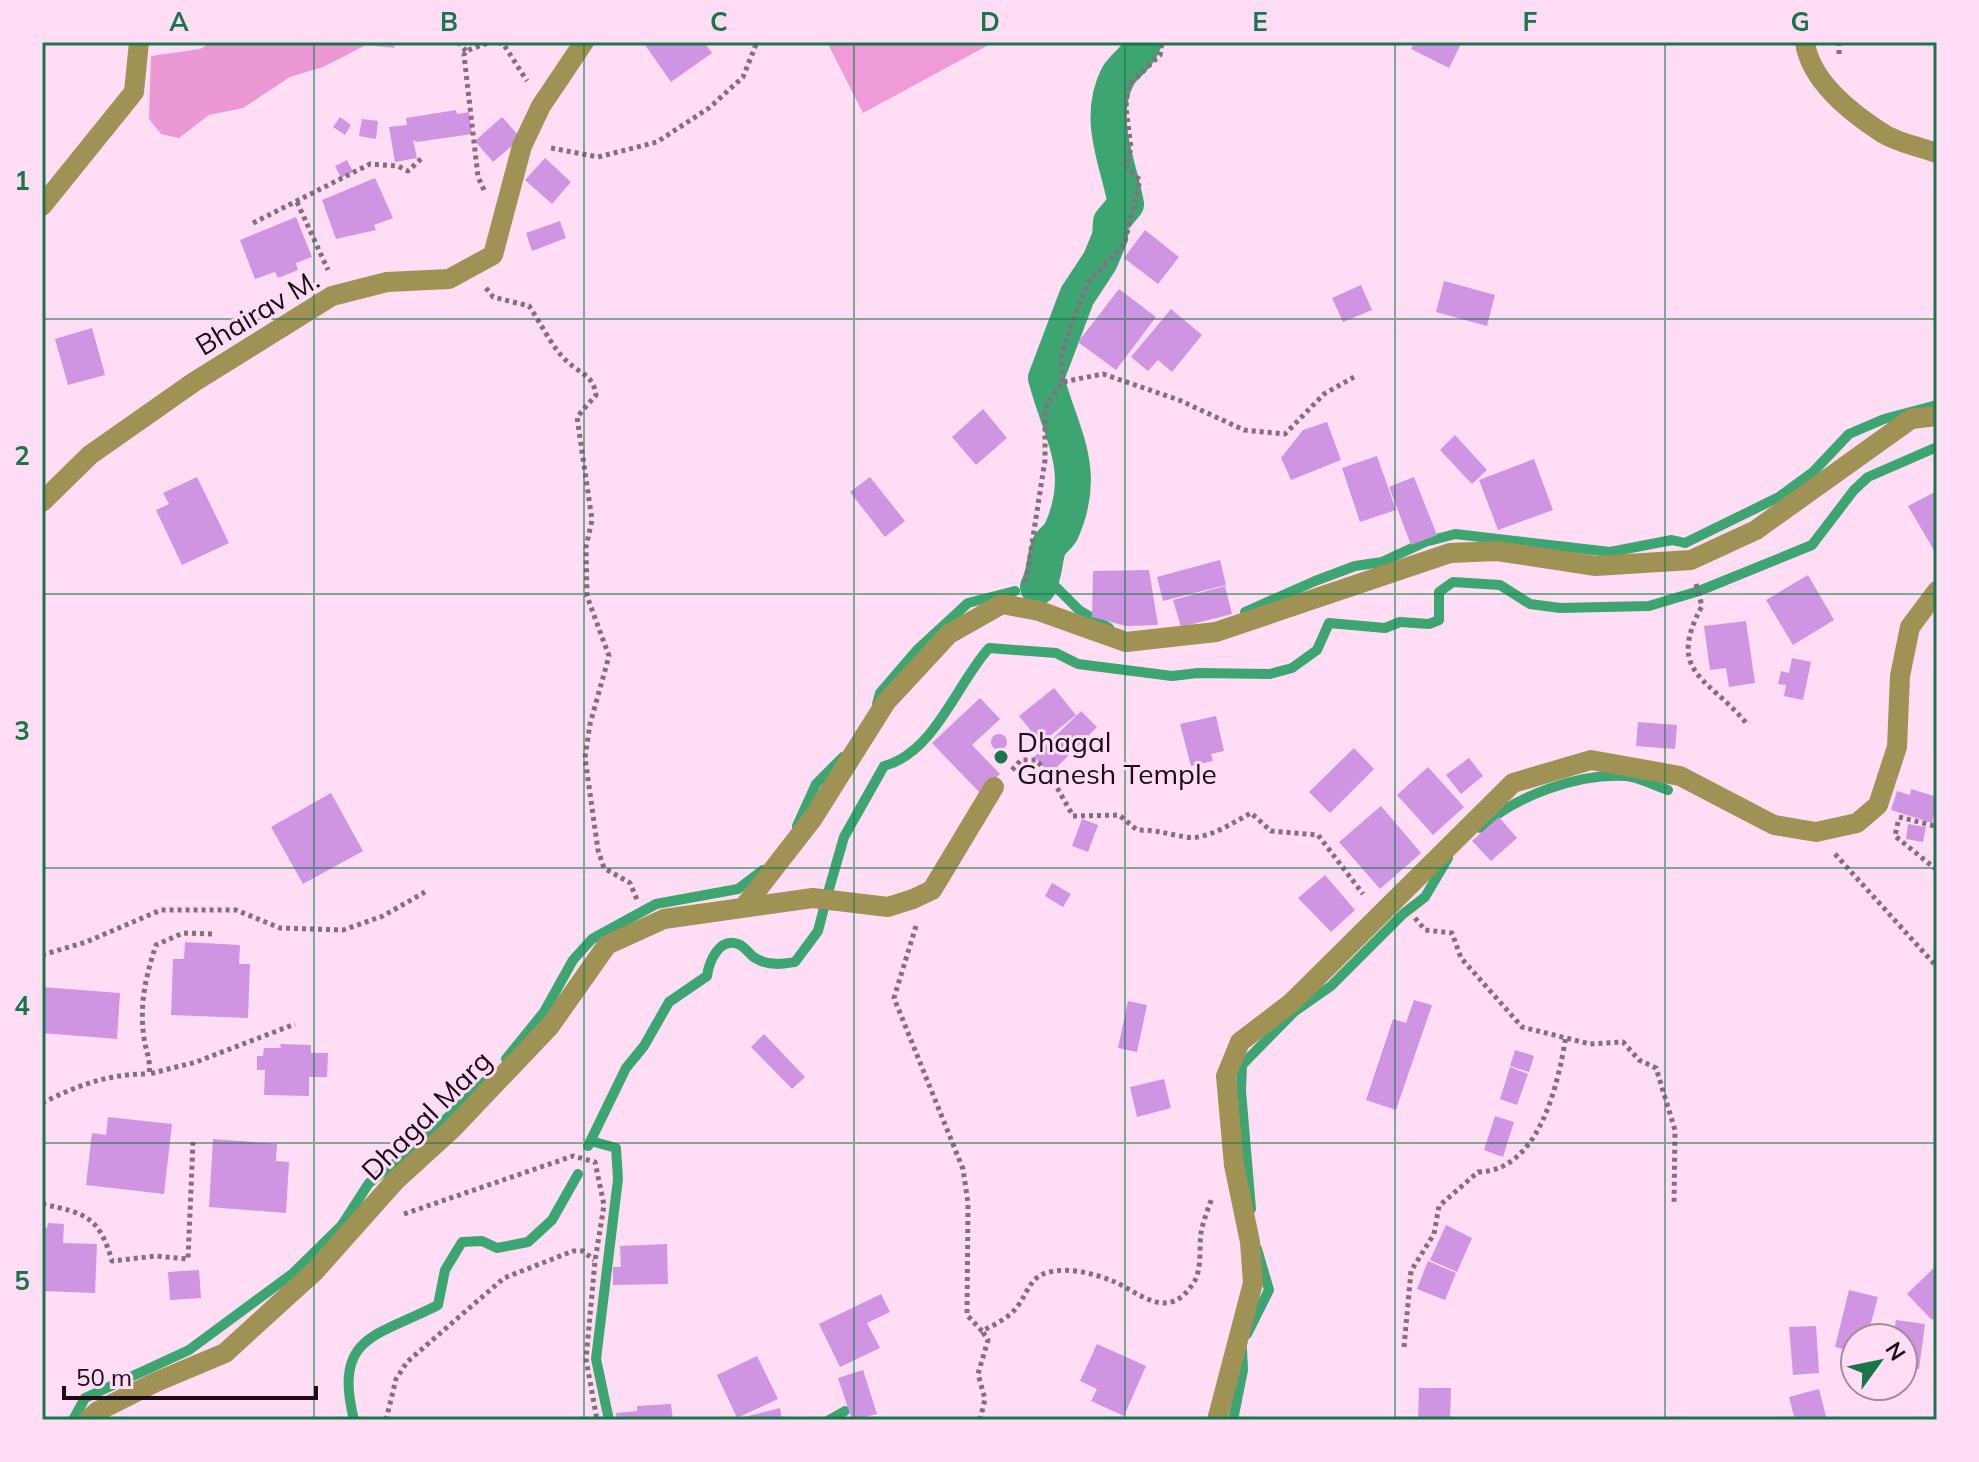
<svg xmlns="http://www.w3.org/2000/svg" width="1979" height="1462" viewBox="0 0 1979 1462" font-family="Mulish,sans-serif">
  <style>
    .green { fill: #ee9bd7 }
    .forest { fill: #ec98d4 }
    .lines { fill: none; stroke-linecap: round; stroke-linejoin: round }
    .stream { stroke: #3da571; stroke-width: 10 }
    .canal { stroke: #3da571; stroke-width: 36 }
    .building { fill: #d095e2 }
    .path { stroke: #876d7f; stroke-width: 5; stroke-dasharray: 4 4; stroke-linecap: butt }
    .minor { stroke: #9f9254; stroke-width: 20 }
    .grid { fill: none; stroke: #19764b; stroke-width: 2; stroke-opacity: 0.55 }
    .poi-dot { fill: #19764b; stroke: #ffddf4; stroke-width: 3 }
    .labels { text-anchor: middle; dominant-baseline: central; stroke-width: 6; stroke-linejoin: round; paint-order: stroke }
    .street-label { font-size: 28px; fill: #1d0b18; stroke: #ffddf4 }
    .poi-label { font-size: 28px; fill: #1d0b18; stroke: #ffddf4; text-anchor: start }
    .neatline { fill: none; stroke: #19764b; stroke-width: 3 }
    .grid-label { font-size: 26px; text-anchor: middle; font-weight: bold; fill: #19764b }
  </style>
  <rect width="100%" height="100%" fill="#ffddf4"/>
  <g class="green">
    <path d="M827,42H994L863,113Z"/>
    <path d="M1119,42H1159L1158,54L1131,75L1126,85L1128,149L1123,168L1137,179L1134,197L1118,199L1111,186L1110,164L1100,131L1107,80L1124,46Z"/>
  </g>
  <path class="forest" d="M212,42H391L395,48L366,45L323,67L290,77L243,108L209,115L179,138L161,134L149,119L151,56L200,49Z"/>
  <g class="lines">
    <g class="stream">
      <path d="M1038,587L1044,589L1053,584L1079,610L1109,628"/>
      <path d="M1245,612L1315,581L1355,566L1382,562L1425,542L1455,534L1610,552L1672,540L1685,543L1779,497L1813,472L1849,434L1884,419L1937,405"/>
      <path d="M877,704L880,693L917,650L968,603L1015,591"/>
      <path d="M797,826L816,784L843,757"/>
      <path d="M1480,828C1516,796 1577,773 1626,776C1639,777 1655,786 1668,790"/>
      <path d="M827,896L844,837L884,766C934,753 956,685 989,648L1056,653L1078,664L1172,676L1198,673L1270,674L1292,668L1317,650L1329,623L1385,628L1400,622L1429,624L1439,620V592L1453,582L1500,585L1530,604L1560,608L1649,606L1699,591L1812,545L1854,490L1868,477L1937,447"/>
      <path d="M506,1059L544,1012L573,960L592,939L656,904L738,889L763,870"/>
      <path d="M591,1141L616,1148L618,1179L596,1359L609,1420"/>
      <path d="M588,1146L626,1068L644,1046L669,1002L707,976C709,962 719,937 738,944C746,947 750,956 757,959C770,966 782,964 795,962L818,931L826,900"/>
      <path d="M1251,1209L1241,1091L1242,1065L1294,1012L1331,986L1403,914L1425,897L1448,858"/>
      <path d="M1247,1334L1269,1290L1257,1249"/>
      <path d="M73,1420L85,1398L189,1350L292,1274L342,1225L369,1183L420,1144L484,1082"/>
      <path d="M354,1420C333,1335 376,1337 438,1305L445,1270L462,1242L482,1241L497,1248L528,1242L552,1220L578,1174"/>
      <path d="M829,1420L845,1411"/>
      <path d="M1233,1420L1243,1370L1242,1349"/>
    </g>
    <path class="canal" d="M1038,587C1046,571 1044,557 1049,546C1052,541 1058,537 1061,532C1089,470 1061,435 1046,378L1077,296L1100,261L1110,237L1111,222L1126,204C1118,161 1096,119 1118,76C1125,64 1137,60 1144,42"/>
  </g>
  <g class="building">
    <path d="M643,42H704L712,53L671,82Z"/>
    <path d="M1415,42H1462L1449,68L1411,49Z"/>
    <path d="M456,110L457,114L469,112L472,134L417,142L413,140L417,158L395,162L389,127L407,125L406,118Z"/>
    <path d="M340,117L351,125L345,135L333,127Z"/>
    <path d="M502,117L521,138L493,162L475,141Z"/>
    <path d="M362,119L378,121L376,139L359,136Z"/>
    <path d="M545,158L571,182L552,204L525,180Z"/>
    <path d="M347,160L353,172L341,178L335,166Z"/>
    <path d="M375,178L393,218L374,225L376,230L336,239L322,200Z"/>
    <path d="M296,217L312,257L296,263L298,270L278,278L275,272L255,279L240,240Z"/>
    <path d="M560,221L566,238L532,251L526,233Z"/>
    <path d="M1145,230L1179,257L1158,284L1124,258Z"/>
    <path d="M1444,281L1495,295L1487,326L1436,312Z"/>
    <path d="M1361,285L1372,310L1343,322L1332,298Z"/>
    <path d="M1119,289L1156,317L1116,370L1078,342Z"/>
    <path d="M1171,309L1202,335L1172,372L1158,360L1148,371L1131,357Z"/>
    <path d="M92,328L105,375L68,385L55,339Z"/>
    <path d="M983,409L1007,438L976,465L952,437Z"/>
    <path d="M1327,422L1341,460L1291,480L1281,458L1303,430Z"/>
    <path d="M1455,435L1487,470L1472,484L1440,450Z"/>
    <path d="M1377,456L1396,510L1360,522L1342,468Z"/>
    <path d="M1534,459L1553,510L1498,530L1479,480Z"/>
    <path d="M197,477L229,543L182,565L156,510L169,504L163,493Z"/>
    <path d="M870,477L905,521L885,537L850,492Z"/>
    <path d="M1414,477L1437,535L1411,545L1389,487Z"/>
    <path d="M1937,491V551L1935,552L1908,506Z"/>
    <path d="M1220,560L1226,585L1163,601L1157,577Z"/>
    <path d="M1149,570L1158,625L1126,626L1092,617L1093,571Z"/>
    <path d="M1808,575L1834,620L1793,645L1766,600Z"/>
    <path d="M1225,586L1232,614L1181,627L1173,600Z"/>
    <path d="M1746,621L1755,683L1729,687L1726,668L1710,670L1704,626Z"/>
    <path d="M1792,658L1811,662L1803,700L1784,696L1786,685L1778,684L1781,671L1789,673Z"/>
    <path d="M1054,688L1076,715L1041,743L1019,716Z"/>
    <path d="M980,698L1000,719L972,745L1000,774L980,793L932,743Z"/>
    <path d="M1081,711L1097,727L1050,774L1034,757Z"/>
    <path d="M1216,716L1224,751L1211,754L1213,761L1191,766L1180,724Z"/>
    <path d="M1638,722L1677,725L1675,749L1636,746Z"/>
    <circle cx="999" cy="742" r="8"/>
    <path d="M1354,748L1374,769L1330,813L1309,792Z"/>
    <path d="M1469,758L1483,776L1461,794L1446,775Z"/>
    <path d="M1428,767L1464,807L1433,835L1397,795Z"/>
    <path d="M1911,789L1937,797L1932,823L1891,810L1897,791L1910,795Z"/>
    <path d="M331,793L363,851L303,884L271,827Z"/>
    <path d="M1381,806L1421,853L1380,889L1339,842Z"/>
    <path d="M1499,817L1517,838L1491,861L1472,841Z"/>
    <path d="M1082,819L1098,825L1088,852L1072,846Z"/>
    <path d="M1908,824L1926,827L1923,842L1906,839Z"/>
    <path d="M1325,875L1355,910L1331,932L1298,898Z"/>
    <path d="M1052,883L1071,894L1063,907L1045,896Z"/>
    <path d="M185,942L240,945L239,964H250L248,1018L171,1015L173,959H184Z"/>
    <path d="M42,987L120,993L117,1039L42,1033Z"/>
    <path d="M1414,1000L1432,1005L1396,1110L1366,1100L1393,1019L1406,1023Z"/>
    <path d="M1128,1001L1147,1005L1137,1052L1118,1048Z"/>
    <path d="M764,1034L805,1077L792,1089L751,1047Z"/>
    <path d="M280,1044L311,1045V1053H328L327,1077H309V1096L264,1095L265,1070H257V1056H263L264,1048H281Z"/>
    <path d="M1515,1050L1534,1056L1529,1072L1510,1066Z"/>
    <path d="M1510,1067L1528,1074L1517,1105L1500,1099Z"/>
    <path d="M1164,1079L1171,1108L1137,1117L1130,1087Z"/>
    <path d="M1495,1116L1514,1122L1503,1157L1484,1150Z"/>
    <path d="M108,1117L172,1124L164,1194L86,1185L92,1133L106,1135Z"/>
    <path d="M213,1139L277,1144L276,1161L289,1162L286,1213L209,1207Z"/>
    <path d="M48,1223L64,1224L63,1243L97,1244L95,1293L42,1291V1228H47Z"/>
    <path d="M1446,1225L1472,1238L1457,1272L1430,1260Z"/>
    <path d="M667,1244L668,1284L613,1285V1267H621L620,1246Z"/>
    <path d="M1428,1261L1456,1273L1445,1300L1417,1289Z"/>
    <path d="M1937,1265V1316L1932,1320L1907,1294Z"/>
    <path d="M199,1270L201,1298L170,1300L168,1272Z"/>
    <path d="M1849,1290L1878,1297L1867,1338H1855V1352L1835,1347Z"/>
    <path d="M881,1294L890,1312L867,1323L880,1348L840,1367L819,1324Z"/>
    <path d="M1896,1320L1925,1324L1919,1369L1903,1367V1338H1893Z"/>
    <path d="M1816,1326L1819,1373L1793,1375L1789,1327Z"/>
    <path d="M1097,1344L1146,1366L1124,1416L1091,1401L1097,1389L1080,1381Z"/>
    <path d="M757,1356L778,1399L737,1418L717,1375Z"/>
    <path d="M863,1370L877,1414L852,1420L838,1378Z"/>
    <path d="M1419,1388H1451L1450,1420H1418Z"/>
    <path d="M1819,1389L1827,1420H1795L1789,1397Z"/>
    <path d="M671,1404L673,1420H617L616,1413L637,1411V1406Z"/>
    <path d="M780,1408L782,1420H736V1419Z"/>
  </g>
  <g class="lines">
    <g class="path">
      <path d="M458,42L466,51"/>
      <path d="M498,42L504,45L527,81"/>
      <path d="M1839,42V56"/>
      <path d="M551,148L598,157L657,142L709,108L743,77L757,42"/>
      <path d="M484,190L478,177L464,55L466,51L490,42"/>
      <path d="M297,202L328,270"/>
      <path d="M253,223L370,164L398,166L408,171L422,158"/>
      <path d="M486,288L493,297L529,306C541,323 553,350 569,363C582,375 593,375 596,395L577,417L592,520L586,547L587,596L609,656L590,724L585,758L598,850L604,868L630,883L638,902"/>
      <path d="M1062,382L1061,357L1075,315L1089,281L1124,245L1140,180L1126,167L1131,148L1126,107L1128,86L1160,55L1162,42"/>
      <path d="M1026,582L1045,460V408L1062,382L1103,374L1179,400L1244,430L1285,434L1324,394L1354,377"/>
      <path d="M1696,584L1702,606C1665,674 1710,678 1746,723L1749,721"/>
      <path d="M1012,770L1021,760H1036L1050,775L1073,816L1119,815L1137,830C1159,830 1166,834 1186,837C1206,841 1234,822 1251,813L1271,831L1318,835L1363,894"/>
      <path d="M1899,817L1935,826"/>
      <path d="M1898,822L1895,836L1937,870"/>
      <path d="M1835,854L1937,967"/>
      <path d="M1415,918L1425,930L1452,933L1461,958L1522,1027L1590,1044L1623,1042L1639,1060L1656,1068L1675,1130L1674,1205"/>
      <path d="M916,926L894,998L963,1169L968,1203L967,1315L982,1331C994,1325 1009,1318 1017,1307C1028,1293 1029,1277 1049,1272C1069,1267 1096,1274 1115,1282C1140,1293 1169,1323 1194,1282C1202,1270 1199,1247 1201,1233C1203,1221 1208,1209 1212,1198"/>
      <path d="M212,934L183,933L156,945C146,975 139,1005 144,1038C146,1052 151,1060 149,1074L196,1062L295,1024"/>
      <path d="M42,955L86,942L161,910H236L280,928L343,930L383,916L425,892"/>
      <path d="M42,1103C76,1086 110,1073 149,1074"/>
      <path d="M42,1204C85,1213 99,1216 112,1261L156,1256L188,1259L193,1142"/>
      <path d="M404,1214L573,1156L595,1162L604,1205L595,1261L586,1359L597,1420"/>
      <path d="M1404,1347L1411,1271L1434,1234L1439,1206L1478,1172C1539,1171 1558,1085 1566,1036"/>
      <path d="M386,1420L396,1379L407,1362L504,1278L573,1251H583L594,1260"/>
      <path d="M980,1420L985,1399L978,1374L988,1340L982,1331"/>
    </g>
    <g class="minor">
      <path d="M1805,42C1810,81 1851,113 1884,134C1899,143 1920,147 1937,153"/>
      <path d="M42,206L134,92L139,42"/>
      <path d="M42,502L90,455L194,382L332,296L387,282L449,279L493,255L522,146L541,106L584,42"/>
      <path d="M744,907L813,818L886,702L949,634L1002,604L1039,611L1126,642L1216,632L1450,553L1497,551L1596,566L1691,560L1756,530L1911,419L1937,416"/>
      <path d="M88,1420L98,1411L156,1382L225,1353L315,1271L396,1180L452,1129L550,1026L607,945L664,919L813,898L888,907L913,899L932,890L994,787"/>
      <path d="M1217,1420L1253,1283L1250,1242L1234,1165L1226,1076L1240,1042L1291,1003L1513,783L1591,760L1680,776L1774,825L1816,832L1857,823L1878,805L1897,747L1900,676L1910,627L1937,591"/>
    </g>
  </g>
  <path class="grid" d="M314,42V1420M584,42V1420M854,42V1420M1125,42V1420M1395,42V1420M1665,42V1420M42,319H1937M42,594H1937M42,868H1937M42,1143H1937"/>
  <circle class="poi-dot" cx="1001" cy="757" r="8"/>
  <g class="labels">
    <g class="street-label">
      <text transform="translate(257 312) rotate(-31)">Bhairav M.</text>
      <text transform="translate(426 1115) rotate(-45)">Dhagal Marg</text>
    </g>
    <g class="poi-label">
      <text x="1017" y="741">Dhagal<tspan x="1017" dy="32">Ganesh Temple</tspan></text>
    </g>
  </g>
  <rect width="1979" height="1462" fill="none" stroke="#ffddf4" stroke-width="88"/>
  <g transform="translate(1879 1362) rotate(57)"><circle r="38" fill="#ffddf4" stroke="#a5899c" stroke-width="2"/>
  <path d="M0-6L14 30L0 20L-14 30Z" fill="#19764b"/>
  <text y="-12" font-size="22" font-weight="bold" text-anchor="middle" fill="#1d0b18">N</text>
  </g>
  <path d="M64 1386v12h252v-12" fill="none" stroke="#1d0b18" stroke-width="4"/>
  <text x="76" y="1386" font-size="24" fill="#1d0b18" stroke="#ffddf4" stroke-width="6" paint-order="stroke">50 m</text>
  <rect x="44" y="44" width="1891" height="1374" class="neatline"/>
  <g class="grid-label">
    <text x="179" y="31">A</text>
    <text x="449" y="31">B</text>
    <text x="719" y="31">C</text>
    <text x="990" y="31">D</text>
    <text x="1260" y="31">E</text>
    <text x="1530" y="31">F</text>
    <text x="1800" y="31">G</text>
    <text x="22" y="190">1</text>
    <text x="22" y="465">2</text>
    <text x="22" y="740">3</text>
    <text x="22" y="1015">4</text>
    <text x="22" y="1290">5</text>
  </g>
</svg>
